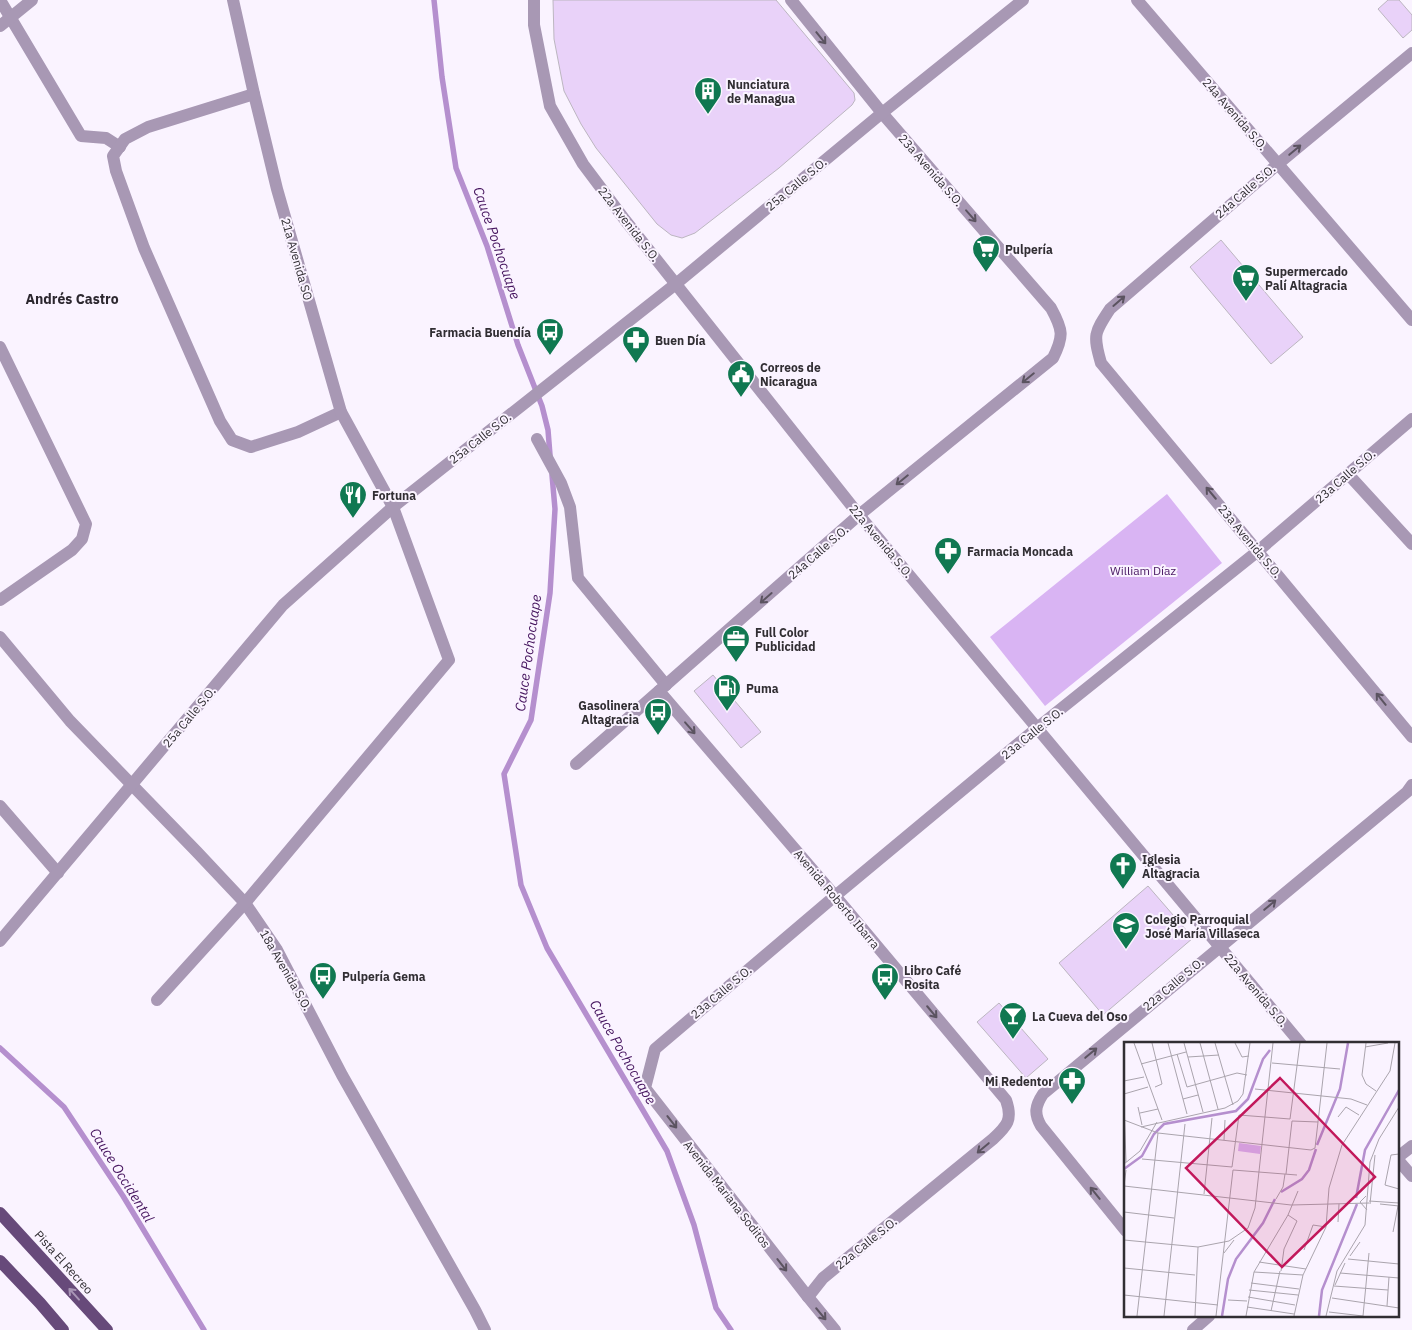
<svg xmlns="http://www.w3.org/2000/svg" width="1412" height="1330" viewBox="0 0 1412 1330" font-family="'IBM Plex Sans',sans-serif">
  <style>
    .green { fill: #d9b4f3 }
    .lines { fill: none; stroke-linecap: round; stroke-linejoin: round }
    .stream { stroke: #b58fce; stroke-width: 5.5 }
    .building { fill: #e9d2f9; stroke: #bcb6c0 }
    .minor { stroke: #a898b4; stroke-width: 12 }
    .major { stroke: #674a7a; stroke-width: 12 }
    .oneway { stroke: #5b5360 }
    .oneway2 { stroke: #a996b6 }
    .labels { text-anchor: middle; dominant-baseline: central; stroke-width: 4; stroke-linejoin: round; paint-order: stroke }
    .poi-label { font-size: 12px; font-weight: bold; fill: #312e33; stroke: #faf3ff; text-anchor: start }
    .street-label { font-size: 12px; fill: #312e33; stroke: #faf3ff }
    .park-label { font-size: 12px; fill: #481762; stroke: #faf3ff }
    .water-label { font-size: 14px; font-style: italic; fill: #46155f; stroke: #faf3ff }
    .neighbourhood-label { font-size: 14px; font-weight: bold; fill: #2c272f; stroke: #faf3ff }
    .inset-river { fill: none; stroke: #b58fce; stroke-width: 2.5 }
    .inset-road { fill: none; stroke: #aaa4ad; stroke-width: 1 }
    .view { fill: #c2185b; fill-opacity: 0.15; stroke: #c2185b; stroke-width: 2.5 }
    .inset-edge { fill: none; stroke: #312e33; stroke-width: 2.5 }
  </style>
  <rect width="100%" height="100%" fill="#faf3ff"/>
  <path class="green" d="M1167,494L1222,563L1045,706L990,637Z"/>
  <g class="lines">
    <g class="stream">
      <path d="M434,0L442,77L456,168L487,246L518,345L542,406L548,430L550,455"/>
      <path d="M552,475L555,509L550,593L531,720L504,774L521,885L547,948L667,1151L694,1225L716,1308L731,1330"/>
      <path d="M0,1048L64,1107L123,1196L204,1330"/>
    </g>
  </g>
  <g class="building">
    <path d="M553,0H776L854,93L855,100L852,105L779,168L695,233L682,238L671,235L657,224L596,148L581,124L564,91L554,39Z"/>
    <path d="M1388,0H1399L1412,15V30L1403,38L1378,9Z"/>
    <path d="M1221,240L1303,337L1271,364L1190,267Z"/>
    <path d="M713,675L761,732L741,748L694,691Z"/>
    <path d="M1148,886L1193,938L1103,1015L1059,963Z"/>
    <path d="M999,1003L1048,1059L1026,1078L977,1022Z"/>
  </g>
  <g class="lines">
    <g class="minor">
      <path d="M0,0L81,136L106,138L120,147"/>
      <path d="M534,0V25L550,106L583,164L625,220L859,515L1301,1044"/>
      <path d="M1137,0L1412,320"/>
      <path d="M0,26L32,0"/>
      <path d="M1412,53L1278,164L1110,309C1094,333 1093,335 1101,363L1412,737"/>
      <path d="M254,94L148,127L125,139L113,156L116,171L144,248L220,421L232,440L251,447L298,432L341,412"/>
      <path d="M0,347L86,524L82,539L72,550L0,600"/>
      <path d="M537,439L561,483L570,507L578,578L666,685"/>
      <path d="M1348,474L1412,544"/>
      <path d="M0,637L70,721L197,852L245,903L277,950L342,1075L475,1310L485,1330"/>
      <path d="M659,691L835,896L1006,1100C1013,1120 1007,1126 993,1139L823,1278L808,1297"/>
      <path d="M576,764L859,515L1053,358C1064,336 1063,330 1051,308L882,113L791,0"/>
      <path d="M0,806L58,873"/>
      <path d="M0,941L283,605L393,507L677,283L882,113L1023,0"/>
      <path d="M157,1000L245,903L449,660L393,507L341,412L277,189L254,94L233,0"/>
      <path d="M1398,1157L1412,1146"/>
      <path d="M1398,1160L1412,1176"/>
      <path d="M1126,1231L1041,1126C1034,1114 1035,1106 1043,1094L1407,792L1412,785"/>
      <path d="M835,1330L808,1297L645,1088L655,1049L835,896L1037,728L1258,551L1412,419"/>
      <path d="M1193,1330L1209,1316"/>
    </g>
    <g class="major">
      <path d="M0,1213L107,1330"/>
      <path d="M0,1261L40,1303L63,1330"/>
    </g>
  </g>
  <defs><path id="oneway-shaft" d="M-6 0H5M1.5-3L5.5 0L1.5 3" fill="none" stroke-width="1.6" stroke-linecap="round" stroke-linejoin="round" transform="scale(1.25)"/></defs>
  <g class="oneway">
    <use href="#oneway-shaft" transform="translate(821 38) rotate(51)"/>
    <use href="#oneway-shaft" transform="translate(1295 150) rotate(-40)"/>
    <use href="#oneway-shaft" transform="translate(971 216) rotate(49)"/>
    <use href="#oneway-shaft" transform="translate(1119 301) rotate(-41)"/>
    <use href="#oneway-shaft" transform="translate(1028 378) rotate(141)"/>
    <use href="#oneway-shaft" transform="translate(902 480) rotate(141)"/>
    <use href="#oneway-shaft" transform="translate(1211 493) rotate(-130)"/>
    <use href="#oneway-shaft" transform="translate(766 598) rotate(139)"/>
    <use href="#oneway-shaft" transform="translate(1381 699) rotate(-129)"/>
    <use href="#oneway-shaft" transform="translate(690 728) rotate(49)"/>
    <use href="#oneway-shaft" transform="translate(1270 905) rotate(-40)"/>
    <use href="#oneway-shaft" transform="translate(932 1012) rotate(50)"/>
    <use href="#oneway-shaft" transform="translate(1091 1053) rotate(-40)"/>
    <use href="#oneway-shaft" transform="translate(672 1122) rotate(52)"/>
    <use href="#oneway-shaft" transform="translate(983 1148) rotate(140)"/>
    <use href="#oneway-shaft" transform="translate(1095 1193) rotate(-129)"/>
    <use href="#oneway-shaft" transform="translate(782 1265) rotate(52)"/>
    <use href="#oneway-shaft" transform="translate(821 1314) rotate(50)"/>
  </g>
  <use class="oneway2" href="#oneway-shaft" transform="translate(74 1294) rotate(-132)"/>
  <defs>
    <symbol id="building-pin" viewBox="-11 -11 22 30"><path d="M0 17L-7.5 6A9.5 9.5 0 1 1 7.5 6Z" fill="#107851" stroke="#faf3ff"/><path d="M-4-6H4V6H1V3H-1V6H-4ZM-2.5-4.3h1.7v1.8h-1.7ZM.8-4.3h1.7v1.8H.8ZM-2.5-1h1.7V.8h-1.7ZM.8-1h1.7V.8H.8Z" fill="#fff"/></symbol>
    <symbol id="supermarket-pin" viewBox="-11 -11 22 30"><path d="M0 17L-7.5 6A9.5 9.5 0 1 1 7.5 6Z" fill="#107851" stroke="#faf3ff"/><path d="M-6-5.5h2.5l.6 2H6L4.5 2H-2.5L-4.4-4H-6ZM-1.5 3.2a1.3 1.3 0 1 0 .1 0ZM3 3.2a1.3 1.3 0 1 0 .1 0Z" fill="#fff"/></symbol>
    <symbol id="bus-pin" viewBox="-11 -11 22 30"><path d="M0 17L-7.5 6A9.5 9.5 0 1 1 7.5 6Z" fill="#107851" stroke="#faf3ff"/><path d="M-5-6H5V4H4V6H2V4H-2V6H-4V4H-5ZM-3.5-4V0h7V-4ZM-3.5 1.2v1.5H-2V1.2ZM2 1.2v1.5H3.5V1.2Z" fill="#fff"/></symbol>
    <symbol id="pharmacy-pin" viewBox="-11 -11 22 30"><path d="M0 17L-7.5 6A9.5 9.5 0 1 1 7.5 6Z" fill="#107851" stroke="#faf3ff"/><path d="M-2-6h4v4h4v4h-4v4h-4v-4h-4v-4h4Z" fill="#fff"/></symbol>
    <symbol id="civic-pin" viewBox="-11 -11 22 30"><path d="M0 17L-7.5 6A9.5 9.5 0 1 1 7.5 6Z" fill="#107851" stroke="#faf3ff"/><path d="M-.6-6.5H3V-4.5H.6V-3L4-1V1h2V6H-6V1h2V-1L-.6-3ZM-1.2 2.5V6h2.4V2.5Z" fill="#fff"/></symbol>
    <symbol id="restaurant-pin" viewBox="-11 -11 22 30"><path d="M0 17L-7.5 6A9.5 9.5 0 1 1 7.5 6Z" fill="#107851" stroke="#faf3ff"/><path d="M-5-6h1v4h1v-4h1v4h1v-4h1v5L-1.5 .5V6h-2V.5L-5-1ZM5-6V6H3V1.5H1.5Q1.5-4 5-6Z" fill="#fff"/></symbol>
    <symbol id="office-pin" viewBox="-11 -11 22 30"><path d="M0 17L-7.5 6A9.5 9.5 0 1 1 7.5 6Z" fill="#107851" stroke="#faf3ff"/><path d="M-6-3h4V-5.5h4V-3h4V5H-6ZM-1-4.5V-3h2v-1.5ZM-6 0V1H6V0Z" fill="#fff"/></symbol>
    <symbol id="fuel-pin" viewBox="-11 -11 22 30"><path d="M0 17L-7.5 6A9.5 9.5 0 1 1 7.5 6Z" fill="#107851" stroke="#faf3ff"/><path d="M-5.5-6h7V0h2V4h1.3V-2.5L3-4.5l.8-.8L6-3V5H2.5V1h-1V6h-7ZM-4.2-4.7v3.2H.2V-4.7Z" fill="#fff"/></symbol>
    <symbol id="church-pin" viewBox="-11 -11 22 30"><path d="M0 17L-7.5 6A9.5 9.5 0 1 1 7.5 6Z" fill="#107851" stroke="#faf3ff"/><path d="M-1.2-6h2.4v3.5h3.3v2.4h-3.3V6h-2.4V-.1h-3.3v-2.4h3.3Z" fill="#fff"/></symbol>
    <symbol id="school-pin" viewBox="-11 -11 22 30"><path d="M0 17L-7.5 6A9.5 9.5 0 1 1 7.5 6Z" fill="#107851" stroke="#faf3ff"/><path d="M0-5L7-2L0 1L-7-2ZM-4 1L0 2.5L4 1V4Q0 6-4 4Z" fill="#fff"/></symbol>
    <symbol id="bar-pin" viewBox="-11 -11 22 30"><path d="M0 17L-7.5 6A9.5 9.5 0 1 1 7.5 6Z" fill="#107851" stroke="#faf3ff"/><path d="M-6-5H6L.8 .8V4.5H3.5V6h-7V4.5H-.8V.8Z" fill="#fff"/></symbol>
  </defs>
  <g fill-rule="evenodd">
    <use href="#building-pin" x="692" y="75" width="32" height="43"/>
    <use href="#supermarket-pin" x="970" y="233" width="32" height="43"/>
    <use href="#supermarket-pin" x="1230" y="262" width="32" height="43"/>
    <use href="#bus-pin" x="534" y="316" width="32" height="43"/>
    <use href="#pharmacy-pin" x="620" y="324" width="32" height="43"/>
    <use href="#civic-pin" x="725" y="358" width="32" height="43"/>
    <use href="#restaurant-pin" x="337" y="479" width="32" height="43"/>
    <use href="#pharmacy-pin" x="932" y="535" width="32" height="43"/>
    <use href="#office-pin" x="720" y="623" width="32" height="43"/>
    <use href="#fuel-pin" x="711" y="672" width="32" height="43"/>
    <use href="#bus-pin" x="642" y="696" width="32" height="43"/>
    <use href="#church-pin" x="1107" y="850" width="32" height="43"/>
    <use href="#school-pin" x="1110" y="910" width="32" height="43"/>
    <use href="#bus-pin" x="307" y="960" width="32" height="43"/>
    <use href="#bus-pin" x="869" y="961" width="32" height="43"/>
    <use href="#bar-pin" x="997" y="1000" width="32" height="43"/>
    <use href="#pharmacy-pin" x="1056" y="1065" width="32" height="43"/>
  </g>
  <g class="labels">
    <g class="poi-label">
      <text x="727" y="84">Nunciatura<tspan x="727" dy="14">de Managua</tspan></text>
      <text x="1005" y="249">Pulpería</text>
      <text x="1265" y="271">Supermercado<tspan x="1265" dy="14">Palí Altagracia</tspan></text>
      <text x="531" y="332" text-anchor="end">Farmacia Buendía</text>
      <text x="655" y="340">Buen Día</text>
      <text x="760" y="367">Correos de<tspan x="760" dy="14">Nicaragua</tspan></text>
      <text x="372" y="495">Fortuna</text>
      <text x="967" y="551">Farmacia Moncada</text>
      <text x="755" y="632">Full Color<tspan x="755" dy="14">Publicidad</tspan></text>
      <text x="746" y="688">Puma</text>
      <text x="639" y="705" text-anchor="end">Gasolinera<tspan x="639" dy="14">Altagracia</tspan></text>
      <text x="1142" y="859">Iglesia<tspan x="1142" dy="14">Altagracia</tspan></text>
      <text x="1145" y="919">Colegio Parroquial<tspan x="1145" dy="14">José María Villaseca</tspan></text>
      <text x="904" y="970">Libro Café<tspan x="904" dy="14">Rosita</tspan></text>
      <text x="342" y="976">Pulpería Gema</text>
      <text x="1032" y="1016">La Cueva del Oso</text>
      <text x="1053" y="1081" text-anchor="end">Mi Redentor</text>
    </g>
    <g class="street-label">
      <text transform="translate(1235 114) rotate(49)">24a Avenida S.O.</text>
      <text transform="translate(931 170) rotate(49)">23a Avenida S.O.</text>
      <text transform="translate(796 184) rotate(-40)">25a Calle S.O.</text>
      <text transform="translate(1245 191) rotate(-41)">24a Calle S.O.</text>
      <text transform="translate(629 224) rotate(52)">22a Avenida S.O.</text>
      <text transform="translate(297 259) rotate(74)">21a Avenida SO</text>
      <text transform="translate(480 438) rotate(-38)">25a Calle S.O.</text>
      <text transform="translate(1345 476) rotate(-41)">23a Calle S.O.</text>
      <text transform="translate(881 541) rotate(50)">22a Avenida S.O.</text>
      <text transform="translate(1250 541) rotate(50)">23a Avenida S.O.</text>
      <text transform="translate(818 552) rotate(-41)">24a Calle S.O.</text>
      <text transform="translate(189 717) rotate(-50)">25a Calle S.O.</text>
      <text transform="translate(1032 733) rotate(-39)">23a Calle S.O.</text>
      <text transform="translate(837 899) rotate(50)">Avenida Roberto Ibarra</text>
      <text transform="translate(286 970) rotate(60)">18a Avenida S.O.</text>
      <text transform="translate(1173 984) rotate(-40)">22a Calle S.O.</text>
      <text transform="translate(1256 990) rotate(50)">22a Avenida S.O.</text>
      <text transform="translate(721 992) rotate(-40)">23a Calle S.O.</text>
      <text transform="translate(727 1194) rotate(52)">Avenida Mariana Soditos</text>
      <text transform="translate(866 1243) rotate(-39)">22a Calle S.O.</text>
      <text transform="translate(64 1262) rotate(48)">Pista El Recreo</text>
    </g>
    <g class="park-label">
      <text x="1143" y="570">William Díaz</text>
    </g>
    <g class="water-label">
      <text transform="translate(497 243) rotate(71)">Cauce Pochocuape</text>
      <text transform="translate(528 653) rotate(-82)">Cauce Pochocuape</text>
      <text transform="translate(623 1052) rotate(60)">Cauce Pochocuape</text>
      <text transform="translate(122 1175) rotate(58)">Cauce Occidental</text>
    </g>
    <g class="neighbourhood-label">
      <text x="72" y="299">Andrés Castro</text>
    </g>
  </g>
  <g transform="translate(1124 1042)">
    <rect width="275" height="275" fill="#faf3ff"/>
    <path d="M115,101L137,104L136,112L114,109Z" fill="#d9b4f3"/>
    <path class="inset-river" d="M193,103L216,47L224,1M0,127L18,114L30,92L40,82L112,69L124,57L139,17L146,8M157,150L178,137L185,128L192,107M232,156L241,108L275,48M98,274L104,237L112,217L139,181L151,157M195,274L198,248L233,162"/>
    <path class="inset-road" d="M10,1L38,78M28,1L38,42L31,45M44,1L63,72M60,1L79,70M76,1L94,67M91,1L109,63M111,1L118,15L125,14M242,1L238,33L242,42L252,49M241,5L264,1M53,12L63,45L113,31L123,33M64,15L95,13M148,21L216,27M17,22L62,10M0,39L20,35M131,47L227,57L243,63M0,52L24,45M59,57L74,53M0,60L2,120M14,65L18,83M16,71L34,67M214,75L222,65L235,73M0,78L34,91L187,108L191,106L194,80L203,1M17,85L101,66L114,59L119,52L126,1M100,98L101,78M275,112L267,113L261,143L275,147M18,117L108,125L115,73L166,77L176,1M0,122L16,109L33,80M162,132L168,79L194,80M0,144L167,163L245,161M0,144L2,128M80,152L88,76M242,154L236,160L243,168M152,157L159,145L161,132M245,159L275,161M246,162L251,113M256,162L275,164M0,170L50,176M214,180L215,162M269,190L274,164M0,198L74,205L105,199L124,186L131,166L149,1M180,208L189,183L202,185M100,211L110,198M226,214L236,200M224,217L275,222M135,220L182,227M0,226L71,233M157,229L160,207L173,179L164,173M130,230L179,233M216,231L275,236M127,241L175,247M211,243L221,221M210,244L264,248M125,248L174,253M0,253L94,263M124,255L171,263M208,256L275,266M104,258L123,259M263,264L265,235M123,265L170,272M147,269L156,229M205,270L239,274L245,211M13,274L34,91M40,274L61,82M71,274L74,205M92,274L109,128L173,133M122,274L130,230L164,173L174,149M170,274L179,233L202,185L205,146L218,103L266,29L271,1M202,274L213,229L241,183L246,120L255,97L275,65"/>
    <path class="view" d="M156,36L251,135L158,225L62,126Z"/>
    <rect width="275" height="275" class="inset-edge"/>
  </g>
</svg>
